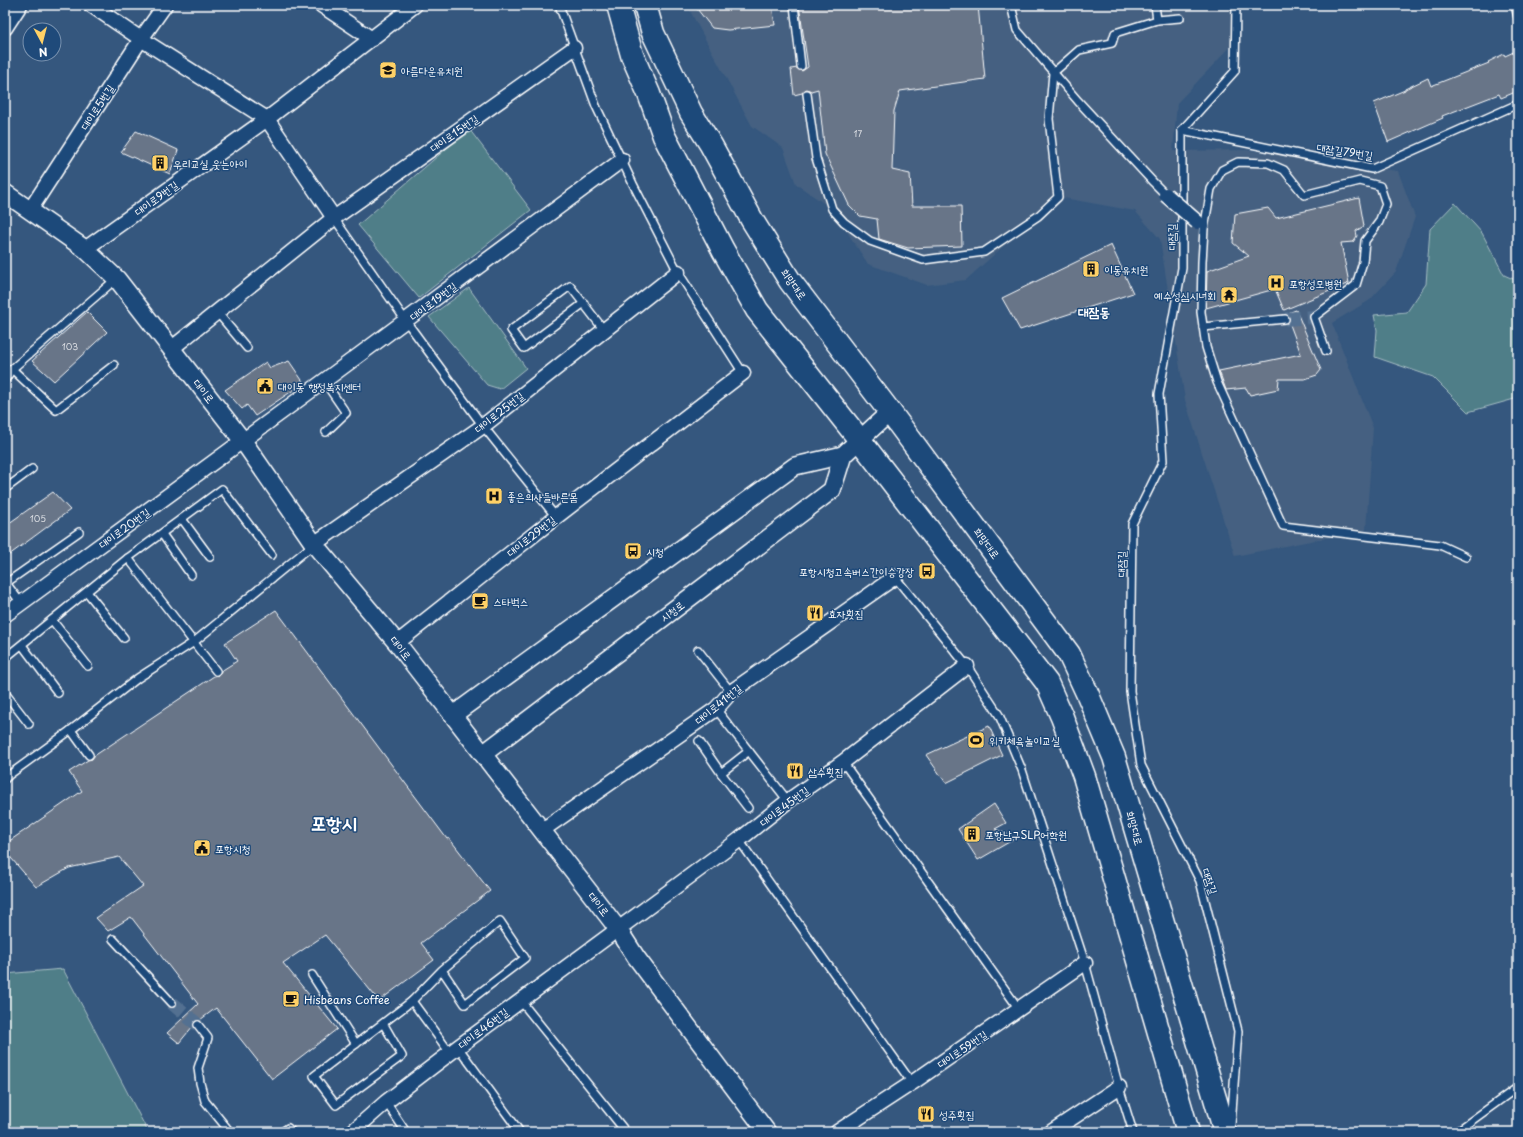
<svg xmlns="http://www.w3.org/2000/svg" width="1523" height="1137" viewBox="0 0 1523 1137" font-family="'Playpen Sans','Poor Story',sans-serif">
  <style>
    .built { fill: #446081 }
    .green { fill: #4f7e88; stroke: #a7bec4 }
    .building { fill: #687588; stroke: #fff }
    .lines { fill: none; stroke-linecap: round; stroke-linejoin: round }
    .minor-tunnel { stroke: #537091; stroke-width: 14; stroke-dasharray: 14 7; stroke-linecap: butt }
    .service-casing { stroke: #fff; stroke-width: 10 }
    .minor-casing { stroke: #fff; stroke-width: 17 }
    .tertiary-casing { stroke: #fff; stroke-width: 20 }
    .primary-casing { stroke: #fff; stroke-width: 25 }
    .service { stroke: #1f4a7a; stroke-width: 7 }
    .minor { stroke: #1f4a7a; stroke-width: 14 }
    .tertiary { stroke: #1f4a7a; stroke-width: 17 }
    .primary { stroke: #1f4a7a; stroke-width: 22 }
    .minor-bridge-casing { stroke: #fff; stroke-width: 17; stroke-linecap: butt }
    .minor-bridge { stroke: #1f4a7a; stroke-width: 14 }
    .labels { text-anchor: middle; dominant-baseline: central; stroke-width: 3; stroke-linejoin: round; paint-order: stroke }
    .number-label { font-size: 9px; fill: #d9dce1 }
    .poi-label { font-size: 11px; fill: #fff; stroke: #1f4a7a; text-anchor: start }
    .street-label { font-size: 11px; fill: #fff; stroke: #1f4a7a }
    .quarter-label { font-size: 13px; font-weight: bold; fill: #fff; stroke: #1f4a7a }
    .town-label { font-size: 19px; font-weight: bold; fill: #fff; stroke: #1f4a7a }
  </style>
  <rect width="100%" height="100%" fill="#35577e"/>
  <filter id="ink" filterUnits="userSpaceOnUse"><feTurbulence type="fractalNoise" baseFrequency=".025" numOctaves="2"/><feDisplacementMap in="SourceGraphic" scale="8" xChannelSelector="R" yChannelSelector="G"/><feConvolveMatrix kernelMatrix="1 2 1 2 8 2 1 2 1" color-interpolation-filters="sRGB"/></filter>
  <g filter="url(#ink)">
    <path class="built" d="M688,5H1235L1237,40L1177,103L1173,151L1248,150L1398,171L1415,217L1396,272L1370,300L1332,323L1373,428L1366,530L1235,556L1185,400L1160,239L1135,211L1058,197L966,280L927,285L868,264L832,209L796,184L783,148L752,126L689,9Z"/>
    <g class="green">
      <path d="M469,129L531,210L419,298L358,225Z"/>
      <path d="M1455,203L1482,233L1504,275L1518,281V398L1468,412L1433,377L1375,357L1377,330L1374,315L1407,312L1426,284L1430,229Z"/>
      <path d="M469,288L526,368L500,389L487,385L429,317Z"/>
      <path d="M63,969L148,1132H5V974Z"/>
    </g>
    <g class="building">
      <path d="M694,5H772L775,25L728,30L712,28Z"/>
      <path d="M799,5H978L985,79L900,91L894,111L892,170L910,174L912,206H961L962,246L908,248L879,239L877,219L860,216L849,205L825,154L818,89L811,91L806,89L802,93L794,95L791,69L797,68L802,71L808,67Z"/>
      <path d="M1518,50V91L1501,98L1499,94L1442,116L1443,118L1388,142L1374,103L1405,90V89L1428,78L1431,86L1489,63L1488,62L1504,54L1505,56Z"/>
      <path d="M136,131L178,150L170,174L121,152Z"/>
      <path d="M1359,198L1364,226L1356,231L1357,236L1353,242L1341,243L1349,283L1284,310L1275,289L1206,308L1207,271L1249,256L1233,243L1235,214L1268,208L1276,218Z"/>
      <path d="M1111,245L1133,293L1020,330L1002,298Z"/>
      <path d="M1296,310L1321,370L1317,375L1305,379H1279L1278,389L1250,395L1246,388L1226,390L1219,371L1301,354L1289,322V316L1285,314Z"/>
      <path d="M87,312L107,332L54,381L32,361Z"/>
      <path d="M289,361L304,383L255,416L247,405L242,409L225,390L266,362L270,368Z"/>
      <path d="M53,492L70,510L5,558V526Z"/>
      <path d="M276,610L447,839L449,838L490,891L421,943L434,960L379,1001L325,935L283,963L337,1029L272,1079L216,1008L200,1020L195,1021L193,1026L179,1043L167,1033L198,1004L131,917L108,931L96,918L143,886L119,857L69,868L36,887L5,851V844L82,791L69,772L88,760L92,759L94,756L214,676L219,675L221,671L237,661L225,643Z"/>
      <path d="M989,726L1002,755L946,783L926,755Z"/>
      <path d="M994,804L1006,823L995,829L1016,838L978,860L958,829Z"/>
    </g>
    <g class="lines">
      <g class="minor-tunnel">
        <path d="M1285,319L1314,317"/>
        <path d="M172,1003L198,1025"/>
      </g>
      <defs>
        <g id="service">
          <path d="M559,5L596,106L633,184L678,272L743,373"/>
          <path d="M794,5L801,66"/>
          <path d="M1011,5L1017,30L1078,101L1153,182L1166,195"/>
          <path d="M1515,5L1518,18"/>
          <path d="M1157,20L1180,18"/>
          <path d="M807,94L816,158L832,209L844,222L870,241L923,260L984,252L1038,216L1058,197L1049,119L1053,73L1079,50L1112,43L1115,33L1157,20L1155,5"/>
          <path d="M1182,130L1372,169L1518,104"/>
          <path d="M334,218L406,321L483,426L556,517"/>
          <path d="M584,303L524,348L511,330L570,286L604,330"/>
          <path d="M217,312L247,348"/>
          <path d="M1203,327L1285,319"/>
          <path d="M1326,351L1314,317L1356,285L1363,262L1365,241L1379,222L1386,204L1380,186L1360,181L1304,195L1284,170L1268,163L1238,162L1222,170L1211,189L1204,229L1202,262L1201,312L1206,347L1217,382L1283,526L1440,545L1466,557"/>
          <path d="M12,369L56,410L114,365"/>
          <path d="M5,380L12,369L116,279"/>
          <path d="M324,381L346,413L326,432"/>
          <path d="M5,489L32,469"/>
          <path d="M182,519L210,557"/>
          <path d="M162,534L191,575"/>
          <path d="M128,558L216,671"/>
          <path d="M895,577L967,666L999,715L1022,770L1085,963L1119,1087L1133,1132"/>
          <path d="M87,592L124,638"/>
          <path d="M21,603L6,583L79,532"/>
          <path d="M52,620L88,666"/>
          <path d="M22,645L58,693"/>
          <path d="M698,650L731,692"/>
          <path d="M5,658L128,558L222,489L272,555"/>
          <path d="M5,693L29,724"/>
          <path d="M716,709L788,801"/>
          <path d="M71,730L89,755"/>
          <path d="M699,741L721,773"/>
          <path d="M843,762L1019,1009"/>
          <path d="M5,779L9,775L71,730L138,678L194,642L314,544"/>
          <path d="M748,808L721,773L749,751"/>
          <path d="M739,840L912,1083"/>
          <path d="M113,939L172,1003"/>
          <path d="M312,975L356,1044"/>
          <path d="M520,1000L626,1132"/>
          <path d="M412,1001L442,970L465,1004L525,958L500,921L442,970"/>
          <path d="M383,1023L402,1056L336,1105L314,1076L412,1001L450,1053"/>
          <path d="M198,1025L208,1038L198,1068L200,1083L205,1101L230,1132"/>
          <path d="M458,1047L520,1132"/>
          <path d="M386,1102L406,1132"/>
          <path d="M1231,1125L1238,1031L1200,881L1141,765L1130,691L1132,524L1163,461L1159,394L1182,268V130L1235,71L1236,5"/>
          <path d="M282,1132L288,1128L292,1132"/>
          <path d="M1456,1132L1518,1087"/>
        </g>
        <g id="minor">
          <path d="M91,5L141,39L267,119L334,218"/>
          <path d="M321,5L372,39"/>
          <path d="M5,28L20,5"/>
          <path d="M30,210L141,39L165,5"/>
          <path d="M85,249L267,119L415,5"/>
          <path d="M171,349L334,218L574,48"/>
          <path d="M314,544L483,426L678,272"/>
          <path d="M5,615L324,381L622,160"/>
          <path d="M397,643L556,517L743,373"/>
          <path d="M541,831L716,709L731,692L895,577"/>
          <path d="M352,1132L386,1102L458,1047L739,840L788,801L843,762L967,666"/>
          <path d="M837,1132L912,1083L1085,963"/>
          <path d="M1051,1132L1119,1087"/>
        </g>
        <g id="tertiary">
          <path d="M5,193L85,249L117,279L243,441L314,544L397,643L618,929L636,957L767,1132"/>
          <path d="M453,715L795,466L843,455"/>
          <path d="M483,754L832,490L843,455L890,412"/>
        </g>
        <g id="primary">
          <path d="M618,5L632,55L649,94L664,136L723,250L757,310L859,439L1047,683L1062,717L1084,776L1188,1132"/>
          <path d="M645,5L653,33L691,113L711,145L752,220L790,281L890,412L1069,654L1088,695L1114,757L1225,1132"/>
        </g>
      </defs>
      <use href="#service" class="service-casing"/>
      <use href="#minor" class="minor-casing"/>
      <use href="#tertiary" class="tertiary-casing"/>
      <use href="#primary" class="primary-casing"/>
      <use href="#service" class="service"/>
      <use href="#minor" class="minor"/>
      <use href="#tertiary" class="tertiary"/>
      <use href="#primary" class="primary"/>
      <defs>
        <path id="minor-bridge" d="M1166,195L1197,222"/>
      </defs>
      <use href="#minor-bridge" class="minor-bridge-casing"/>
      <use href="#minor-bridge" class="minor-bridge"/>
    </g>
  </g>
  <defs>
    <symbol id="school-square" viewBox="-11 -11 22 22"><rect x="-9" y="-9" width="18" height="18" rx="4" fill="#ffd166" stroke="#1f4a7a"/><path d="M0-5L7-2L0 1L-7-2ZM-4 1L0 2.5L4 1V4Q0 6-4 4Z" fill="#111"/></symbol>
    <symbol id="building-square" viewBox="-11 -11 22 22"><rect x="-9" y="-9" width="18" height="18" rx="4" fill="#ffd166" stroke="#1f4a7a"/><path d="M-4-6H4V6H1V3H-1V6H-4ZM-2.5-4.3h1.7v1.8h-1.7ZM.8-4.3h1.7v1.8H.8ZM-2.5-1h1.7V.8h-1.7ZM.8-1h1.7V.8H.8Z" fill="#111"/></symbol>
    <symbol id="hospital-square" viewBox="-11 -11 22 22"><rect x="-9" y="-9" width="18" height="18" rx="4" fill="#ffd166" stroke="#1f4a7a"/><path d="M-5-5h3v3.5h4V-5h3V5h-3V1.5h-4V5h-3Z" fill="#111"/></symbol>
    <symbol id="temple-square" viewBox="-11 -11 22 22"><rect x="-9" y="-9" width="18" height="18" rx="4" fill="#ffd166" stroke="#1f4a7a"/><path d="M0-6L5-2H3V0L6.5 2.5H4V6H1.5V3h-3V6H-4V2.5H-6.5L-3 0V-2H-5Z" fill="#111"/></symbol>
    <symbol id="civic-square" viewBox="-11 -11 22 22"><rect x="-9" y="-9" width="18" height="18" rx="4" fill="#ffd166" stroke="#1f4a7a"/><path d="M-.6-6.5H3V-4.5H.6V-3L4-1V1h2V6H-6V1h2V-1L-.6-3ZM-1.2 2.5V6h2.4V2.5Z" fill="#111"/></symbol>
    <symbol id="bus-square" viewBox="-11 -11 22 22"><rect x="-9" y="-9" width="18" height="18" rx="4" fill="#ffd166" stroke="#1f4a7a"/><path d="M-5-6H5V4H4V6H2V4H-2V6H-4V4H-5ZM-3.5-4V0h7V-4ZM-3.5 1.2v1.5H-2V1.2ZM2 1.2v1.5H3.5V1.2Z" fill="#111"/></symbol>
    <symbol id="cafe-square" viewBox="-11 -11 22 22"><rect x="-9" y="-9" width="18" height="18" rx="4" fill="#ffd166" stroke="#1f4a7a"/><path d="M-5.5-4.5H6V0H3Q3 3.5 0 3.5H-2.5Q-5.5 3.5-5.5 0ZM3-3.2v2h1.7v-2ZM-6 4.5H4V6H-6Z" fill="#111"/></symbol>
    <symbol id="restaurant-square" viewBox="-11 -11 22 22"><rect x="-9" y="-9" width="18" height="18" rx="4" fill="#ffd166" stroke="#1f4a7a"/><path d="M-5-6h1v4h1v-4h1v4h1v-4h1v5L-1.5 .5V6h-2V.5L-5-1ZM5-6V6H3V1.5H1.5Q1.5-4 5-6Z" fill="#111"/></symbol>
    <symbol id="stadium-square" viewBox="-11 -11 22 22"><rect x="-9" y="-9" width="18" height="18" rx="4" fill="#ffd166" stroke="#1f4a7a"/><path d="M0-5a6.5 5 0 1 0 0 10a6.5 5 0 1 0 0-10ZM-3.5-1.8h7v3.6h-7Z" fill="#111"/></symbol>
  </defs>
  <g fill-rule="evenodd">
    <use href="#school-square" x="378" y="60" width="20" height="20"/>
    <use href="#building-square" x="150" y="153" width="20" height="20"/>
    <use href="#building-square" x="1081" y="259" width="20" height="20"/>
    <use href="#hospital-square" x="1266" y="273" width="20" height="20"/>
    <use href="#temple-square" x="1219" y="285" width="20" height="20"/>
    <use href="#civic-square" x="255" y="376" width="20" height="20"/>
    <use href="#hospital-square" x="484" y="486" width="20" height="20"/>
    <use href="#bus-square" x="623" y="541" width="20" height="20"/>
    <use href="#bus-square" x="917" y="561" width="20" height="20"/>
    <use href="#cafe-square" x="470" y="591" width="20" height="20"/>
    <use href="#restaurant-square" x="805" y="603" width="20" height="20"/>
    <use href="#stadium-square" x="966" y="730" width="20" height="20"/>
    <use href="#restaurant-square" x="785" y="761" width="20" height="20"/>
    <use href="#building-square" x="962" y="824" width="20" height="20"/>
    <use href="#civic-square" x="192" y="838" width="20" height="20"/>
    <use href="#cafe-square" x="281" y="989" width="20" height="20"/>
    <use href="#restaurant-square" x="916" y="1104" width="20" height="20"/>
  </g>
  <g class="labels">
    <g class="number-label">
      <text x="858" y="133">17</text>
      <text x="70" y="346">103</text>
      <text x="38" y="518">105</text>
    </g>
    <g class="poi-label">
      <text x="401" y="70">아름다운유치원</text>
      <text x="173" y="163">우리교실 웃는아이</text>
      <text x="1104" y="269">이동유치원</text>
      <text x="1289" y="283">포항성모병원</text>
      <text x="1216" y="295" text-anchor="end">예수성심시녀회</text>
      <text x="278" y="386">대이동 행정복지센터</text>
      <text x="507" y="496">좋은의사들바른몸</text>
      <text x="646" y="551">시청</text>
      <text x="914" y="571" text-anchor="end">포항시청고속버스간이승강장</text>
      <text x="493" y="601">스타벅스</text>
      <text x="828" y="613">효자횟집</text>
      <text x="989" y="740">위키체육놀이교실</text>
      <text x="808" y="771">삼수횟집</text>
      <text x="985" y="834">포항남구SLP어학원</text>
      <text x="215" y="848">포항시청</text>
      <text x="304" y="999">Hisbeans Coffee</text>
      <text x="939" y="1114">성주횟집</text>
    </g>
    <g class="street-label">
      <text transform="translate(97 107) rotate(-57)">대이로5번길</text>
      <text transform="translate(454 133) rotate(-35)">대이로15번길</text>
      <text transform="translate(1345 151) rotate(9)">대잠길79번길</text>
      <text transform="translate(156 198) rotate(-36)">대이로9번길</text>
      <text transform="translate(1171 237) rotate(-90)">대잠길</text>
      <text transform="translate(794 284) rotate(55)">희망대로</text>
      <text transform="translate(433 301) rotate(-37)">대이로19번길</text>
      <text transform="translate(204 391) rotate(52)">대이로</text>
      <text transform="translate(499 412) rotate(-38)">대이로25번길</text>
      <text transform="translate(124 528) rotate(-36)">대이로20번길</text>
      <text transform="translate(531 536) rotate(-38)">대이로29번길</text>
      <text transform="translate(987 543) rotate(54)">희망대로</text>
      <text transform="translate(1121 564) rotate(-89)">대잠길</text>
      <text transform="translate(672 611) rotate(-37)">시청로</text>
      <text transform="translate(401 648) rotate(52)">대이로</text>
      <text transform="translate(718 704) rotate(-39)">대이로41번길</text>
      <text transform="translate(784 806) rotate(-37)">대이로45번길</text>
      <text transform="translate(1135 828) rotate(74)">희망대로</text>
      <text transform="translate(1210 881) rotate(71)">대잠길</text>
      <text transform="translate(599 904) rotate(52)">대이로</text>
      <text transform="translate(483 1028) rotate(-37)">대이로46번길</text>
      <text transform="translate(962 1049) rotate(-34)">대이로59번길</text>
    </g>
    <g class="quarter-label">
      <text x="1094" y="311">대잠동</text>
    </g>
    <g class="town-label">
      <text x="334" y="822">포항시</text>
    </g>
  </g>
  <rect width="1523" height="1137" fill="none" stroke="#1f4a7a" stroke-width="20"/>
  <rect x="10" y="10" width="1503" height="1117" fill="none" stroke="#fff" stroke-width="1.5" filter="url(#ink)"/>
  <g transform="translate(42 42) rotate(173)"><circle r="19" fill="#1f4a7a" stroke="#7992af"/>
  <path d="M0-3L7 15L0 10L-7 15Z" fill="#ffd166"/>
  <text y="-6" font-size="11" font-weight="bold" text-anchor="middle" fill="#ffffff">N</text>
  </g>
</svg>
